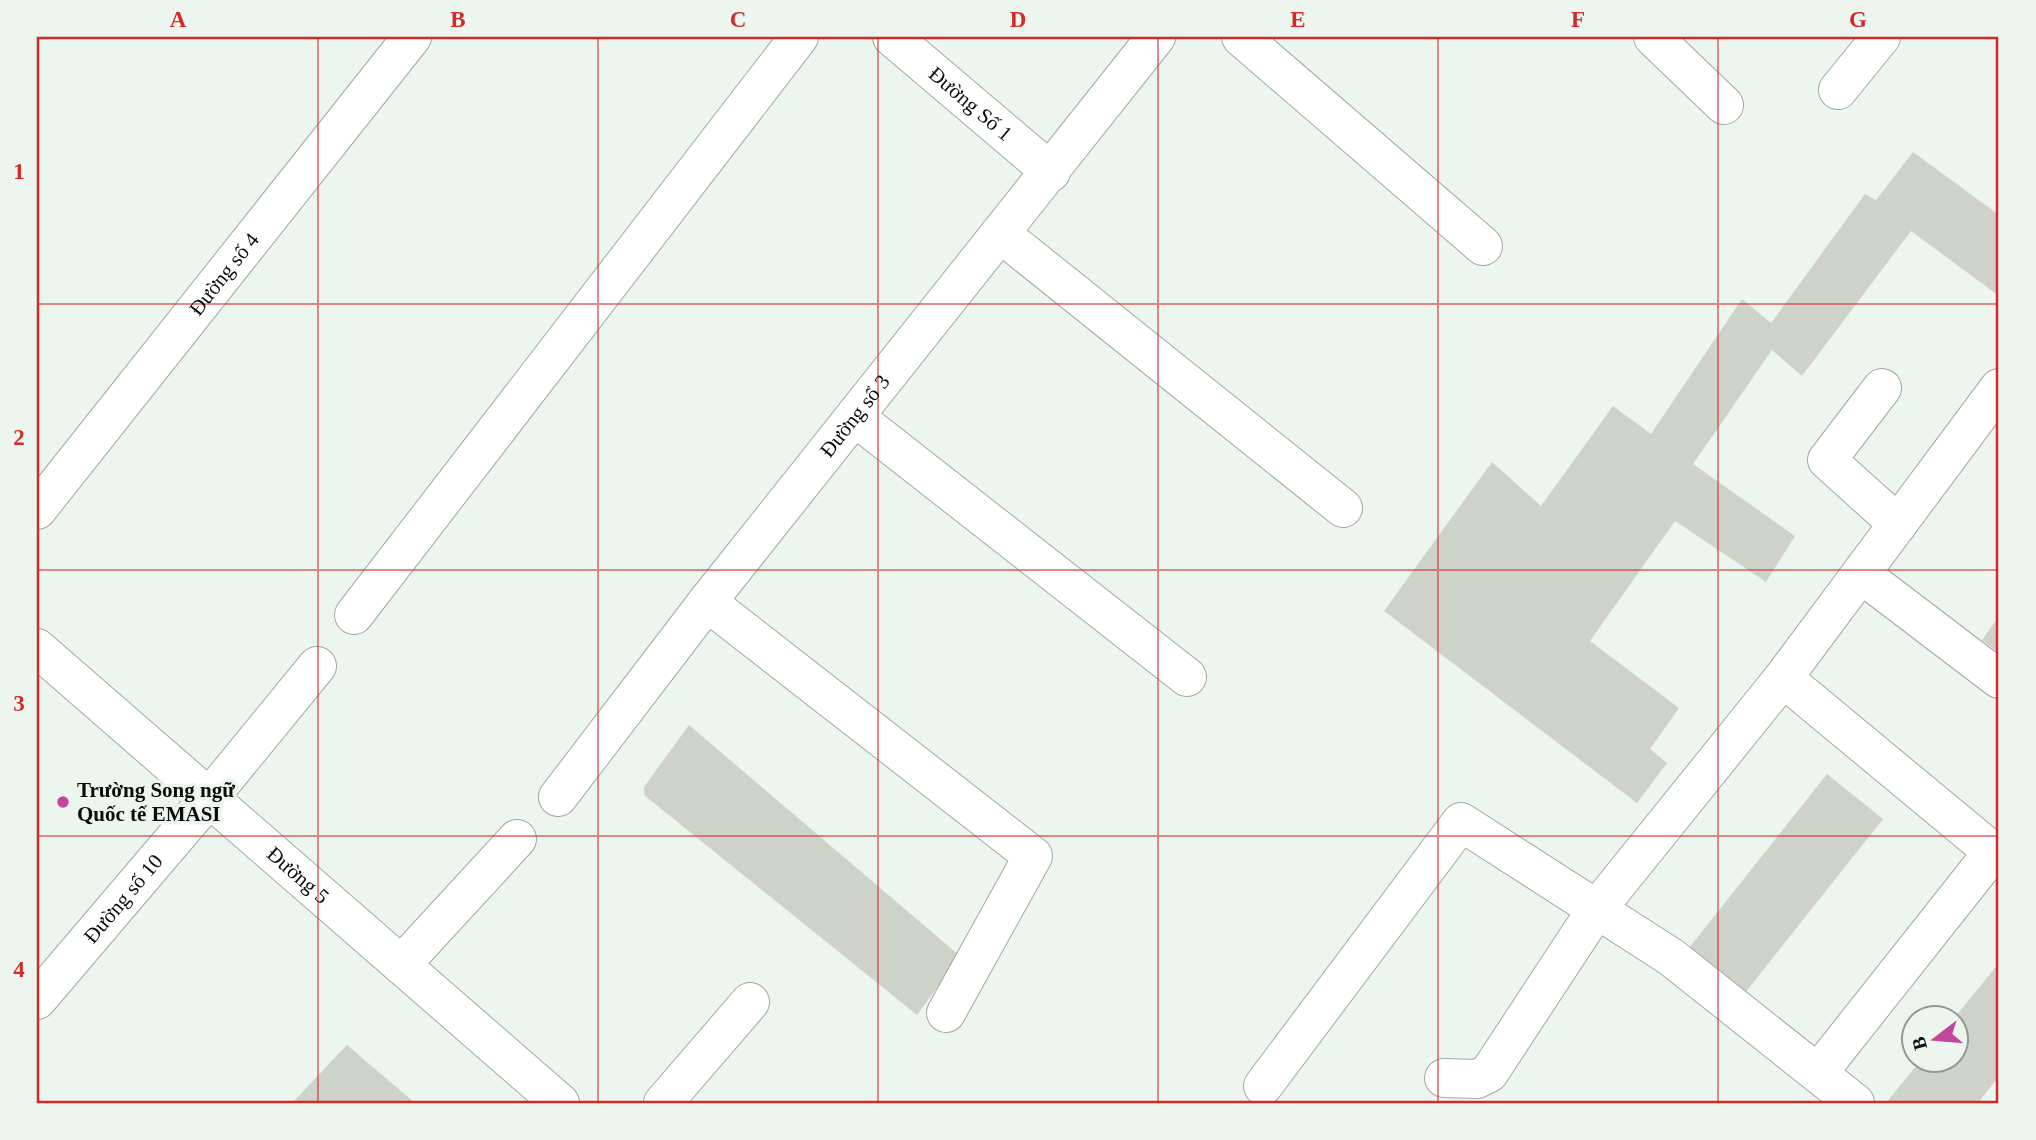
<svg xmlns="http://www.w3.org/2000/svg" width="2036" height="1140" viewBox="0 0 2036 1140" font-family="Georgia,serif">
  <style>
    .building { fill: #cfd2c8 }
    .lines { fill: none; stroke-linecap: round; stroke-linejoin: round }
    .minor-casing { stroke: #a0a9a2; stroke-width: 40 }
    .minor { stroke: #fff; stroke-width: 38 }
    .grid { fill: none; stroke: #d62828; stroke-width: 2; stroke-opacity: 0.55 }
    .poi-dot { fill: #c0479b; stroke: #ecf6ef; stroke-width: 2.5 }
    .labels { text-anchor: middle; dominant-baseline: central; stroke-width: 7; stroke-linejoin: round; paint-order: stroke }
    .street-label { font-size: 21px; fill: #0a0d0b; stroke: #ecf6ef }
    .poi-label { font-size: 21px; font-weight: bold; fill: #0a0d0b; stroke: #ecf6ef; text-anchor: start }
    .neatline { fill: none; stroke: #d62828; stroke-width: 2.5 }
    .grid-label { font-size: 23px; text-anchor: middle; font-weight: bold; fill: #d62828 }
  </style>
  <rect width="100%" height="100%" fill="#ecf6ef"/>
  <g class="building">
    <path d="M1913,152L1999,215V296L1911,231L1802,376L1772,350L1693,464L1795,536L1766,582L1675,521L1590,641L1679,708L1650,749L1667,763L1637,803L1384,611L1492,462L1541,506L1613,406L1651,434L1742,299L1771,323L1865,194L1876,200Z"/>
    <path d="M1999,616V653L1982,640Z"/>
    <path d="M689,725L960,956L917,1015L644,795V787Z"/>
    <path d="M1827,774L1883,819L1741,998L1685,953Z"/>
    <path d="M1999,963V1076L1978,1103H1886L1921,1060H1955V1017Z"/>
    <path d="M347,1045L415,1103H292Z"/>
  </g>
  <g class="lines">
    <defs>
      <g id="minor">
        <path id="s1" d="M892,37L1051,172"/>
        <path d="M1241,37L1483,246"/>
        <path d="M1653,37L1724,105"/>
        <path d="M1838,90L1881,37"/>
        <path d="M1001,234L1343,508"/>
        <path d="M1882,388L1827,460L1898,524"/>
        <path d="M855,417L1187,677"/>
        <path id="s2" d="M37,510L412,37"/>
        <path d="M1861,574L1999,679"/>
        <path d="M707,602L1033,856L946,1013"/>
        <path d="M354,615L799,37"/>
        <path id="s3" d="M37,648L560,1103"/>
        <path d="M1783,678L1999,857"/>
        <path id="s4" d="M558,797L707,602L1156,37"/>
        <path d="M401,965L517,839"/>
        <path id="s5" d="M37,1000L209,798L317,666"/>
        <path d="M1818,1073L1993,852"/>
        <path d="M1444,1078L1477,1079L1489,1073L1596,910L1783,678L1999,388"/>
        <path d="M1263,1086L1461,822L1671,957L1855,1103"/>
        <path d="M663,1103L750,1002"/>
      </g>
    </defs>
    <use href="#minor" class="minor-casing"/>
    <use href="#minor" class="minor"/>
  </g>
  <path class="grid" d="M318,37V1103M598,37V1103M878,37V1103M1158,37V1103M1438,37V1103M1718,37V1103M37,304H1999M37,570H1999M37,836H1999"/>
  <circle class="poi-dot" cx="63" cy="802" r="7"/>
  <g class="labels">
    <g class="street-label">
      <text stroke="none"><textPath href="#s1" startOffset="103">Đường Số 1</textPath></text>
      <text stroke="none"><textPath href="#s2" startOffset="301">Đường số 4</textPath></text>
      <text stroke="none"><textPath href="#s4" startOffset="483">Đường sổ 3</textPath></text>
      <text stroke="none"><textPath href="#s3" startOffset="346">Đường 5</textPath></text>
      <text stroke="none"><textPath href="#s5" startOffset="133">Đường số 10</textPath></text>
    </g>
    <g class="poi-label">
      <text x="77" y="790">Trường Song ngữ<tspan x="77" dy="24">Quốc tế EMASI</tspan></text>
    </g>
  </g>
  <rect width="2036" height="1140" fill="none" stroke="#ecf6ef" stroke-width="77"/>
  <g transform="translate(1935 1039) rotate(254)"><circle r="33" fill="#ecf6ef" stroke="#929994" stroke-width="2"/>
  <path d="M0-5L12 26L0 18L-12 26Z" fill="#c0479b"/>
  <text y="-10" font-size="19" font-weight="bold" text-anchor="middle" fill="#0a0d0b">B</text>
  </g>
  <rect x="38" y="38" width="1959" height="1064" class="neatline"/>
  <g class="grid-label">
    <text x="178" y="27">A</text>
    <text x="458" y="27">B</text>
    <text x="738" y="27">C</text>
    <text x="1018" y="27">D</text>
    <text x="1298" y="27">E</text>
    <text x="1578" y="27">F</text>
    <text x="1858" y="27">G</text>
    <text x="19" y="179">1</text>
    <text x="19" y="445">2</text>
    <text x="19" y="711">3</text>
    <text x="19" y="977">4</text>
  </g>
</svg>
